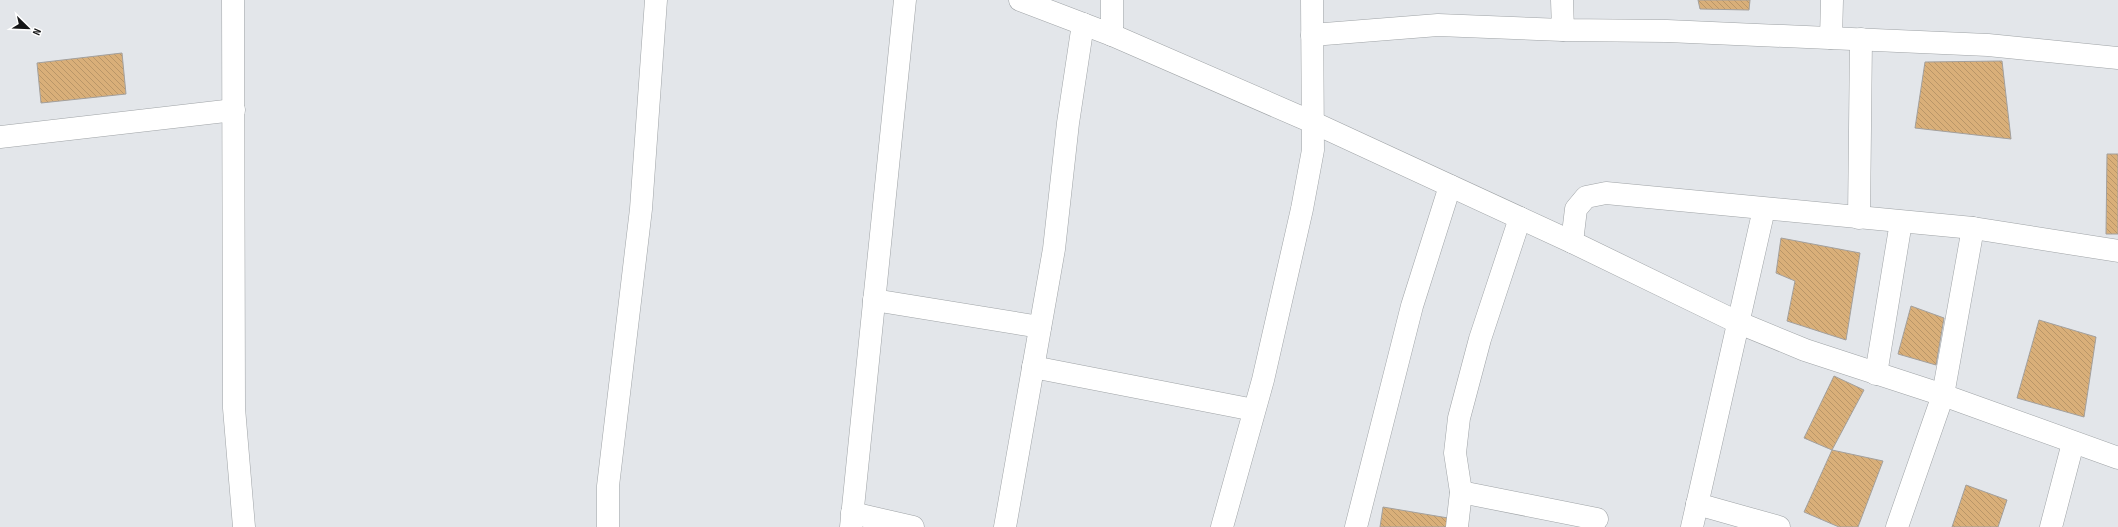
<svg xmlns="http://www.w3.org/2000/svg" width="2118" height="527" viewBox="0 0 2118 527" font-family="'Sofia Sans Condensed',sans-serif">
  <style>
    .building { fill: url(#building-back-hatch); stroke: #a3a09d }
    .lines { fill: none; stroke-linecap: round; stroke-linejoin: round }
    .minor-casing { stroke: #9fa3a6; stroke-width: 23 }
    .minor { stroke: #fff; stroke-width: 22 }
  </style>
  <defs>
    <pattern id="building-back-hatch" width="6" height="6" patternUnits="userSpaceOnUse"><rect width="6" height="6" fill="#d9af79"/><path d="M-1 5l2 2M0 0l6 6M5-1l2 2" fill="none" stroke="#b99668"/></pattern>
  </defs>
  <rect width="100%" height="100%" fill="#e3e6ea"/>
  <g class="building">
    <path d="M1698,0H1750L1749,10L1700,9Z"/>
    <path d="M122,53L126,94L41,103L37,63Z"/>
    <path d="M2002,61L2011,139L1915,128L1925,62Z"/>
    <path d="M2107,154H2118V234H2106Z"/>
    <path d="M1781,238L1860,253L1846,340L1787,321L1795,281L1776,273Z"/>
    <path d="M1911,306L1944,318L1936,365L1898,354Z"/>
    <path d="M2039,320L2096,337L2084,417L2017,398Z"/>
    <path d="M1834,376L1864,390L1832,450L1804,438Z"/>
    <path d="M1832,450L1883,461L1858,527H1839L1804,512Z"/>
    <path d="M1966,485L2007,500L1998,527H1952Z"/>
    <path d="M1383,507L1448,518L1446,527H1380Z"/>
  </g>
  <g class="lines">
    <defs>
      <g id="minor">
        <path d="M233,0L234,408L244,527"/>
        <path d="M1020,0L1112,35L1312,122L1572,242L1737,322L1805,350L1943,395L2118,458"/>
        <path d="M1562,0L1563,30"/>
        <path d="M1112,35V0"/>
        <path d="M1312,35L1438,25L1563,30L1667,31L1988,45L2118,58"/>
        <path d="M1831,38L1832,0"/>
        <path d="M0,137L234,110"/>
        <path d="M1859,218L1861,39"/>
        <path d="M1572,242L1576,209L1586,197L1606,193L1973,228L2118,251"/>
        <path d="M874,300L1040,327"/>
        <path d="M1033,367L1254,410"/>
        <path d="M1876,374L1901,222"/>
        <path d="M1461,492L1597,519"/>
        <path d="M1697,504L1779,527"/>
        <path d="M852,513L913,527"/>
        <path d="M608,527V486L641,209L656,0"/>
        <path d="M851,527L905,0"/>
        <path d="M1005,527L1054,249L1068,123L1083,24"/>
        <path d="M1222,527L1263,380L1302,209L1313,150L1312,0"/>
        <path d="M1356,527L1412,306L1450,186"/>
        <path d="M1457,527L1461,492L1455,453L1459,418L1480,339L1520,218"/>
        <path d="M1692,527L1764,209"/>
        <path d="M1897,527L1943,395L1973,228"/>
        <path d="M2051,527L2073,443"/>
      </g>
    </defs>
    <use href="#minor" class="minor-casing"/>
    <use href="#minor" class="minor"/>
  </g>
  <g transform="translate(28 28) rotate(113)" stroke="#ffffff" stroke-width="3" paint-order="stroke">
  <path d="M0-3L7 15L0 10L-7 15Z" fill="#151617"/>
  <text y="-6" font-size="11" font-weight="bold" text-anchor="middle" fill="#151617">N</text>
  </g>
</svg>
